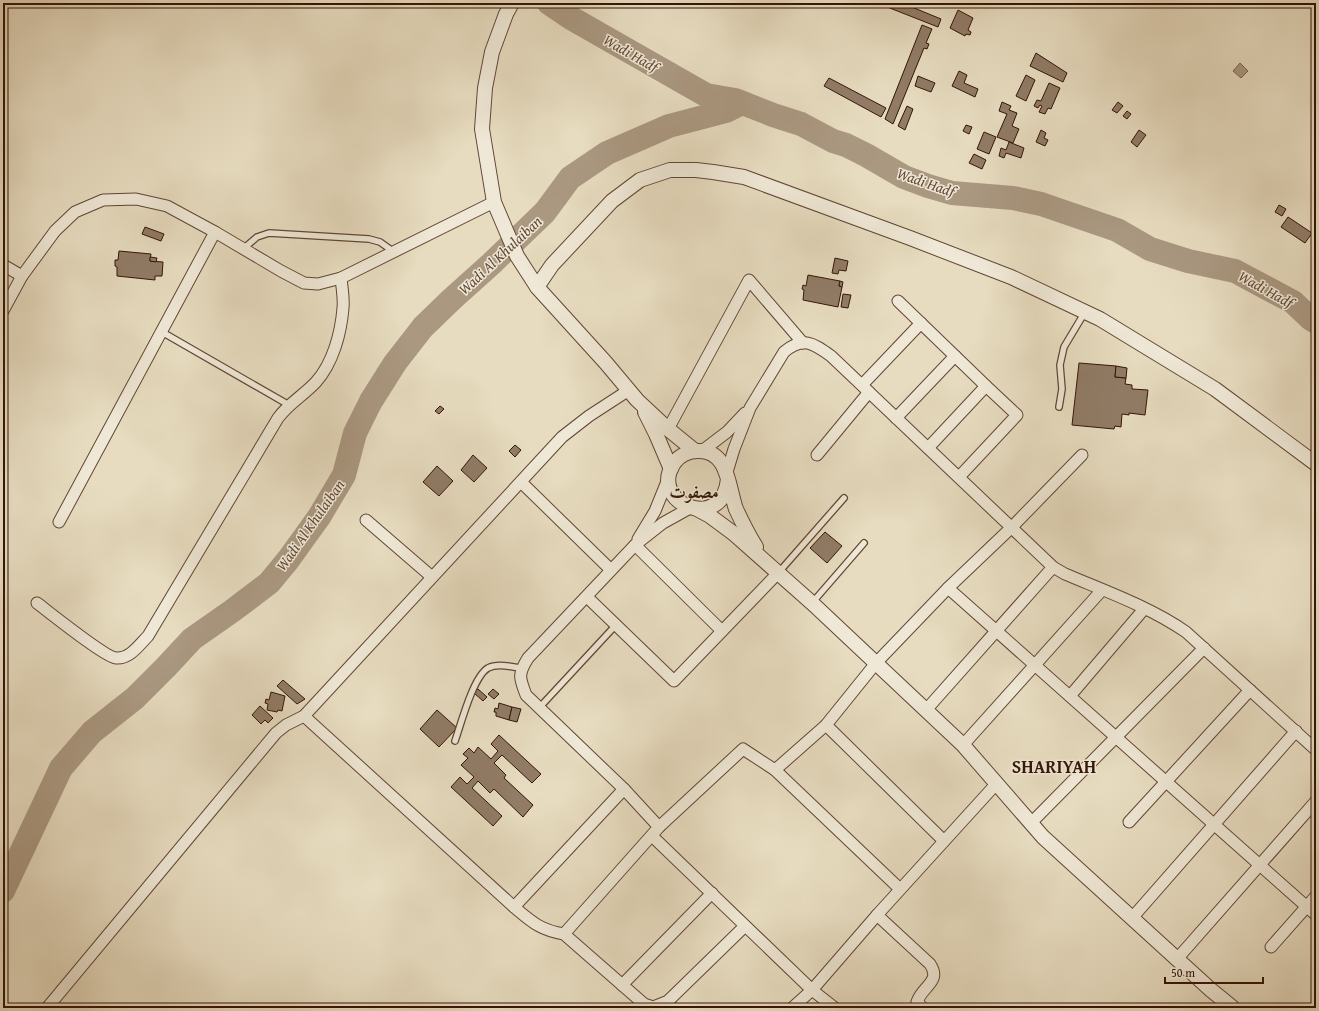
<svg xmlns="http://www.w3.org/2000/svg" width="1319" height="1011" viewBox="0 0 1319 1011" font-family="'Gentium Book Plus',Amiri,serif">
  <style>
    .water { fill: #aa9881; stroke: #7b6350 }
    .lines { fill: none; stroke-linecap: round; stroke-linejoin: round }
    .river { stroke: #aa9881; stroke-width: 24 }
    .building { fill: #917c67; stroke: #341407 }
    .service-casing { stroke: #614635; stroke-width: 8 }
    .minor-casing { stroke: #614635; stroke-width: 13 }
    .tertiary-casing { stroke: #614635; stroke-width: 16 }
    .service { stroke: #efe8d6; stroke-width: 5.5 }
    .minor { stroke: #efe8d6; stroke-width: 11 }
    .tertiary { stroke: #efe8d6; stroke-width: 14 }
    .labels { text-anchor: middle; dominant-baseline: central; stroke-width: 3; stroke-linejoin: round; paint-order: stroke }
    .water-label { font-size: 15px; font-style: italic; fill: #634938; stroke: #efe8d6 }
    .district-label { font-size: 18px; font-weight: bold; fill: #341407; stroke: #efe8d6 }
  </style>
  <rect width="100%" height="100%" fill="#e7dcc0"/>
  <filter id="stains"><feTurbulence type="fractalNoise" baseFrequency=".005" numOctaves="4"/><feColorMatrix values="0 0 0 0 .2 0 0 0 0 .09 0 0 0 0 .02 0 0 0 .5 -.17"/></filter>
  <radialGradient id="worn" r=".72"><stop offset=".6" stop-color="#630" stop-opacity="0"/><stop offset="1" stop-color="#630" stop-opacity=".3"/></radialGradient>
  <path class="water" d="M1240,63L1248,71L1241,78L1233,71Z"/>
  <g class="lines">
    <g class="river">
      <path d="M549,3L571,18L706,95L735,100L773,115L801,124L833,141L846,145L866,155L904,177L928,186L952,193L1013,198L1041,204L1117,230L1150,249L1188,261L1235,271L1293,302L1311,319L1316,322"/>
      <path d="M3,891L61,768L92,732L135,698L166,667L192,639L232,611L269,583L288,560L319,517L344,475L355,433L371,401L395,363L423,327L452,299L491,264L545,212L570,178L607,153L669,126L726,111L742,103"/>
    </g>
  </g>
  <g class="building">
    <path d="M877,3H902L941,19L938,27Z"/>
    <path d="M958,10L973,18L968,30L971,32L970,35L966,34L965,36L950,28Z"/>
    <path d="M922,25L932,29L926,43L929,44L927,49L924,48L893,124L885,119Z"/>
    <path d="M1036,53L1067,73L1063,82L1030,66Z"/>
    <path d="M959,71L967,75L964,83L978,89L975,97L952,86Z"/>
    <path d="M1026,75L1035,80L1026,101L1016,96Z"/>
    <path d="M918,76L935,83L931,92L915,86Z"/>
    <path d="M829,78L886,108L881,117L824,86Z"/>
    <path d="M1049,83L1060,88L1051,109L1048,108L1045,114L1039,112L1042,106L1040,105L1038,108L1034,106L1037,100L1041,101Z"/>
    <path d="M1002,102L1011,106L1009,110L1017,113L1012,126L1019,129L1013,143L997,137L1007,114L999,111Z"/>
    <path d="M1118,102L1123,106L1117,113L1112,110Z"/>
    <path d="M907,106L913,109L905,130L898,126Z"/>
    <path d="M1127,111L1131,114L1127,119L1123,116Z"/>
    <path d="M966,125L972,127L969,134L963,131Z"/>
    <path d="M1041,130L1046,133L1044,138L1048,140L1045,146L1036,142Z"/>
    <path d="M1139,130L1146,135L1137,147L1131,142Z"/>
    <path d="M984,132L996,137L989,154L977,149Z"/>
    <path d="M1009,142L1024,148L1021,158L1006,153L1004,158L999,156L1001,148L1006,150Z"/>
    <path d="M974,154L986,160L982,169L969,163Z"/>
    <path d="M1279,205L1286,209L1282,216L1275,212Z"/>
    <path d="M1288,217L1312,233L1305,243L1281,227Z"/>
    <path d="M145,227L164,234L161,241L142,234Z"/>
    <path d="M119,251L151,254L150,261L163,262L162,276H155V280L117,276V267L115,266V260H118Z"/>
    <path d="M150,257L157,258L156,262L150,261Z"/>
    <path d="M835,258L848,261L846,271L839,270L838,274L832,273Z"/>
    <path d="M808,275L840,281L839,286L842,287L838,307L803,300L804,290L802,289L803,285L806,286Z"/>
    <path d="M840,281L843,282L842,287L839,286Z"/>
    <path d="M843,294L851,295L848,308L841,307Z"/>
    <path d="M1079,363L1116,366L1115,377L1126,378L1125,384L1132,385V389L1148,390L1145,415L1129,413V415L1122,414L1121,427L1115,426L1114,429L1072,425Z"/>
    <path d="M1116,366L1127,368L1126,378L1115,377Z"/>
    <path d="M440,406L444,409L439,414L435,411Z"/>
    <path d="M515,445L521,450L515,457L509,451Z"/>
    <path d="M473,455L487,468L474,482L461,470Z"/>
    <path d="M437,466L453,481L439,496L423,482Z"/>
    <path d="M825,532L842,546L827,563L810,548Z"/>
    <path d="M283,680L305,699L297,704L277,686Z"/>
    <path d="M478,689L487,697L483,701L474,693Z"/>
    <path d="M493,689L499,694L494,699L488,694Z"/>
    <path d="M271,692L285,696L282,711L278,710L277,712L267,710L268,704L265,703L266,699L269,700Z"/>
    <path d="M499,703L512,707L509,720L496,716V712H494L495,708L498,709Z"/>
    <path d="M260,706L273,718L268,723L265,720L261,724L252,715Z"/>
    <path d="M512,707L521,709L517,722L509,720Z"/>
    <path d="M437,710L457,728L439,747L420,729Z"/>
    <path d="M499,735L541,774L532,783L502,755L494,763L506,775L504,778L533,805L523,817L494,789L490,793L478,781L472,788L502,816L493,826L451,787L460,777L467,784L474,777L461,765L468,758L463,754L469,748L474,753L478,747L491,759L498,751L491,744Z"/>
  </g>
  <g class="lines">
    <defs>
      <g id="service">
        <path d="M243,249L257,237L269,233L369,239L380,242L394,252"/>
        <path d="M162,332L289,405"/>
        <path d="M1059,407L1062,389L1060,365L1064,347L1085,312"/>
        <path d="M779,572L844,498"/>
        <path d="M812,603L864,543"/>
        <path d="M539,708L615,626"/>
        <path d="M455,741C461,724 473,677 488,668C498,663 511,667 522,668"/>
      </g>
      <g id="minor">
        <path d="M3,265L22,276"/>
        <path d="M898,301L986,386L928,448"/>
        <path d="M3,311L22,276L55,231L75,212L103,200L136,199L167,206L215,232L281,271L304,283L318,284L341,278L494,202"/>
        <path d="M862,385L921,323"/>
        <path d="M896,418L955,356"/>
        <path d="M668,429L749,280L803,343"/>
        <path d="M702,451L727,432L745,413"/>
        <path d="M817,455L869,392"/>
        <path d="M727,472L734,449L750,408L784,352C803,336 813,343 831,356L1053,567L1065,574C1105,591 1150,607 1186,632L1316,750"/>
        <path d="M959,477L1017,415L986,386"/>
        <path d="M521,482L611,570"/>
        <path d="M366,520L432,577"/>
        <path d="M59,522L215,232"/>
        <path d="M638,539L655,511L668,479"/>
        <path d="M635,545L722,631"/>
        <path d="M948,588L1316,915"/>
        <path d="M587,597L674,681L779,572"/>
        <path d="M37,603C49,612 105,657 116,658C130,659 139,645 148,636L278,418C289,403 304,395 316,382C333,363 341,333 343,308C344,299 342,288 341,278"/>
        <path d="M1070,696L1144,609"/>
        <path d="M926,710L1053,567"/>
        <path d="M304,716L514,907C532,922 540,930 564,934L644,1004L653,1007L668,1001L745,926"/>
        <path d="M826,725L944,841"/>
        <path d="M963,745L1102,590"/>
        <path d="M775,770L826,725L876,663L948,588L1012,527L1082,455"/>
        <path d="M624,789L659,827"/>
        <path d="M1129,822L1250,690"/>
        <path d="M1031,823L1204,648"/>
        <path d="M652,836L812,990L835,1008"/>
        <path d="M514,907L624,789L526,695C519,677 518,674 528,658L635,545L663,523L690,508"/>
        <path d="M877,915L930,964C942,982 922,986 917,1002L923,1008"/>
        <path d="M1132,918L1296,731"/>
        <path d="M564,934L659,827L743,749L775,770L900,889"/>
        <path d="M1271,947L1316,896"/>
        <path d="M1177,959L1316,801"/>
        <path d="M622,985L712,893"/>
        <path d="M47,1008L276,733L286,725L304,716L562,437L589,416L629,390"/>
        <path d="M792,1008L812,990L877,915L997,783"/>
      </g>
      <g id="tertiary">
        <path d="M512,3L506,14L492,52L485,88L482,129L494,202L508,235L517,256L537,287L606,363L637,400L668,429L695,451"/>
        <path d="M537,287L552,265L612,201L640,180L670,170H696L713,172L744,177L910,238L1011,277L1100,319L1215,389L1316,464"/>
        <path d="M645,412L656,434L671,469"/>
        <path d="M728,479C723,534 647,503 674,463C679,456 688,451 698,451C729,450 728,487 736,509C742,522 748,534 756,547"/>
        <path d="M697,509L710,516L733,533L812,603L963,745L1043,837L1211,990L1233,1008"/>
      </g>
    </defs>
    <use href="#service" class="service-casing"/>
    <use href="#minor" class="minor-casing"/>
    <use href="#tertiary" class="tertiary-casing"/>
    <use href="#service" class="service"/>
    <use href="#minor" class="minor"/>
    <use href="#tertiary" class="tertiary"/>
  </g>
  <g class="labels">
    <g class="water-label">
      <text transform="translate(631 53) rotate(30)">Wadi Hadf</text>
      <text transform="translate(926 182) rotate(19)">Wadi Hadf</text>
      <text transform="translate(500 255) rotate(-43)">Wadi Al Khulaiban</text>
      <text transform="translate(1266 289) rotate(29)">Wadi Hadf</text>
      <text transform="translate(310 525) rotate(-55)">Wadi Al Khulaiban</text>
    </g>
    <g class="district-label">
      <text x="694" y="491">مصفوت</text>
      <text x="1054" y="766">SHARIYAH</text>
    </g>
  </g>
  <rect width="1319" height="1011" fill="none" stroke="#e7dcc0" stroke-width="16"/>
  <rect x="4" y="4" width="1311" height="1003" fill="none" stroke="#341407" stroke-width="2"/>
  <rect x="8" y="8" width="1303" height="995" fill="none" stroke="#341407"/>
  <path d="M1165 977v6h98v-6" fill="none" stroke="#341407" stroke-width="2"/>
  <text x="1171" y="977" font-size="12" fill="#341407" stroke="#efe8d6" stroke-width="3" paint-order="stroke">50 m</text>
  <rect width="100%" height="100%" filter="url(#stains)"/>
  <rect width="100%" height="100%" fill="url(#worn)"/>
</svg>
